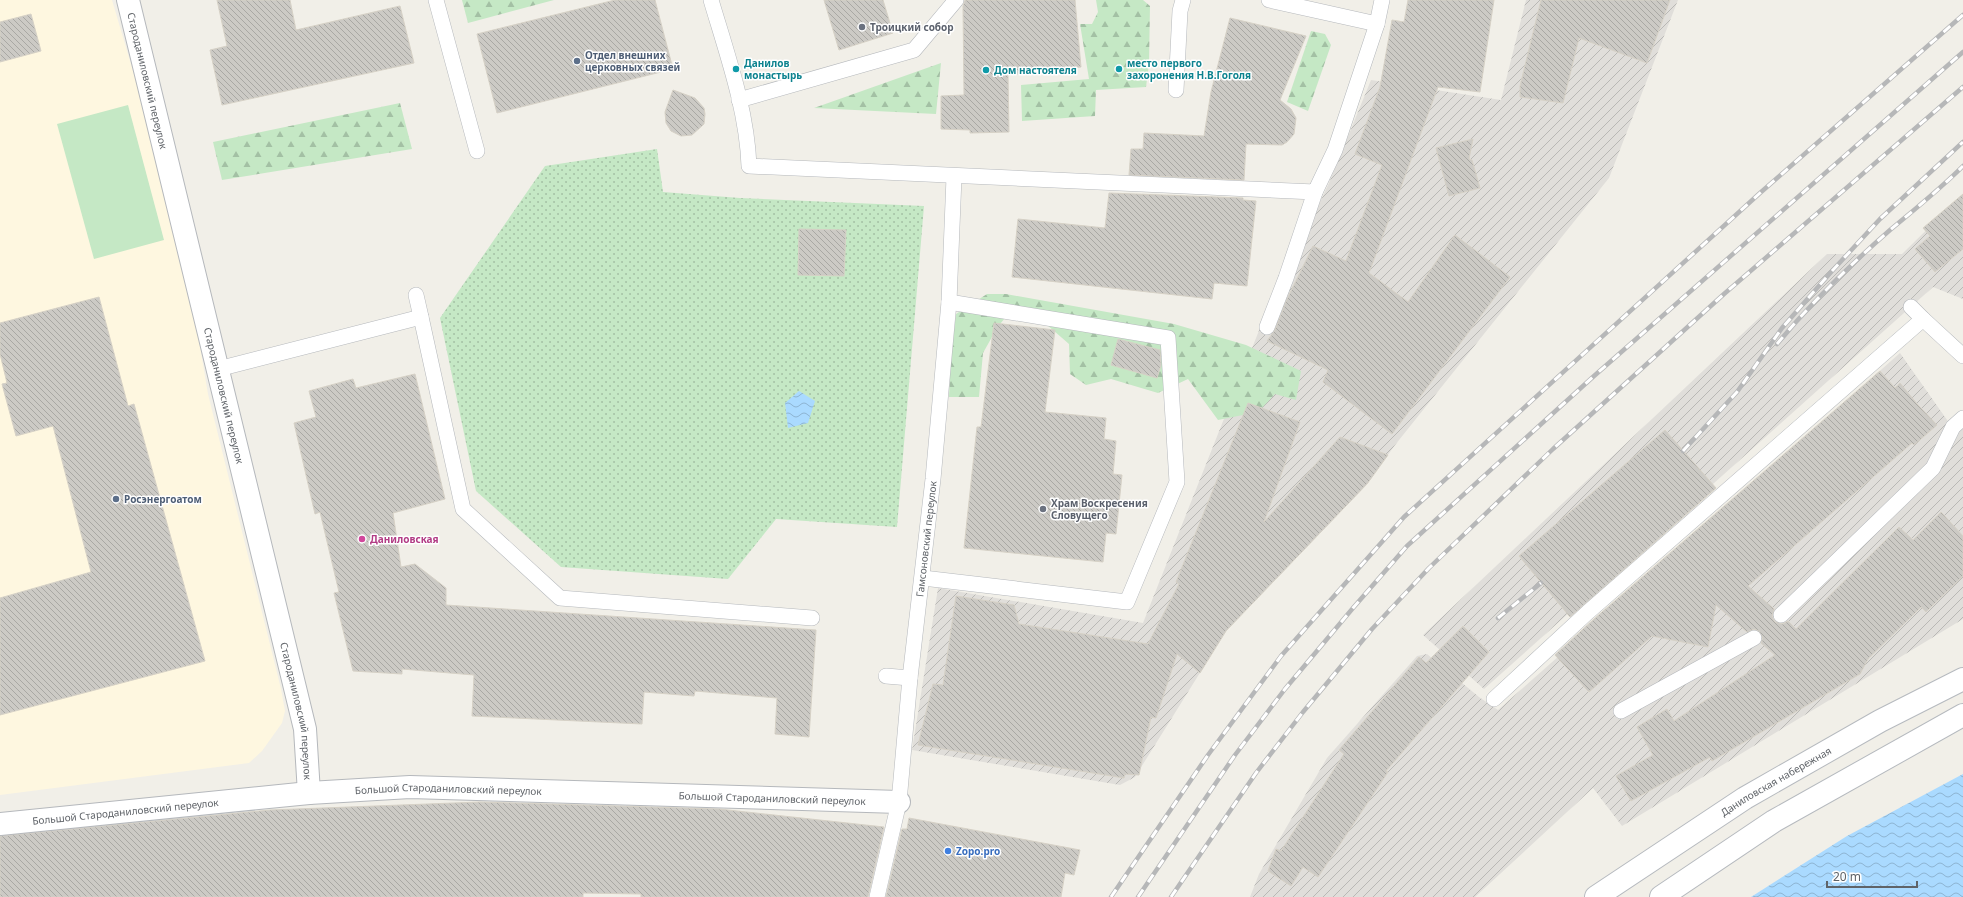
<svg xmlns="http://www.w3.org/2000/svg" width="1963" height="897" viewBox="0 0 1963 897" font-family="'Noto Sans',sans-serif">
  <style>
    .commercial { fill: #fef7e0 }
    .industrial { fill: url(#industrial-furrows) }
    .forest { fill: url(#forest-firs) }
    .park { fill: url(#park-dots) }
    .pitch { fill: #c5e8c5 }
    .water { fill: url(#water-waves) }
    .building { fill: url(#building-back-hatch); stroke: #d6d1c6 }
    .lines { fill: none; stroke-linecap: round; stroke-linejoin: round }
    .service-casing { stroke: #b5b8bc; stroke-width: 16 }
    .minor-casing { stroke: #b5b8bc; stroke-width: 24 }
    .secondary-casing { stroke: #b6babf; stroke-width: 24 }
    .service { stroke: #fff; stroke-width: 15 }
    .minor { stroke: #fff; stroke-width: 22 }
    .secondary { stroke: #fff; stroke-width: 22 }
    .rail-casing { stroke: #b6b7b8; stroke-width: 4.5 }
    .rail { stroke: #fff; stroke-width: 3; stroke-dasharray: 9; stroke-linecap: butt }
    .worship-dot { fill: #6b7280; stroke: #fff; stroke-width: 1.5 }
    .service-dot { fill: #5c6f8a; stroke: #fff; stroke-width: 1.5 }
    .culture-dot { fill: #0f9aa8; stroke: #fff; stroke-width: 1.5 }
    .hotel-dot { fill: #d1479c; stroke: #fff; stroke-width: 1.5 }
    .shop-dot { fill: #3f7fe0; stroke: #fff; stroke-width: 1.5 }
    .labels { text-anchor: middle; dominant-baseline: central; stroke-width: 3; stroke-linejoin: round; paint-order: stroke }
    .worship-label { font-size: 10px; font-weight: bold; fill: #5b616d; stroke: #fff; text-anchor: start }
    .service-label { font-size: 10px; font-weight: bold; fill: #4e5e75; stroke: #fff; text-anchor: start }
    .culture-label { font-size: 10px; font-weight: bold; fill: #0d838f; stroke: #fff; text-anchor: start }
    .street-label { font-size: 10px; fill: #5f6368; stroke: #fff }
    .hotel-label { font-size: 10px; font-weight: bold; fill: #b23c85; stroke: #fff; text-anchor: start }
    .shop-label { font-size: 10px; font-weight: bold; fill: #366cbe; stroke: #fff; text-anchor: start }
  </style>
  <defs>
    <pattern id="industrial-furrows" width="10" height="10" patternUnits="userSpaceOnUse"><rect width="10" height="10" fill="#e0deda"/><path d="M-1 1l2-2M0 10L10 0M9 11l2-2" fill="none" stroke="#b9b8b5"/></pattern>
    <pattern id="forest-firs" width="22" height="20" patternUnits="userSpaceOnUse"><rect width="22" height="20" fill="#c5e8c5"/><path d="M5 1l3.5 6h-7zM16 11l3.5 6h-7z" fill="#a3c0a4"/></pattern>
    <pattern id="park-dots" width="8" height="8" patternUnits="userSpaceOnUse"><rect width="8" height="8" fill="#c5e8c5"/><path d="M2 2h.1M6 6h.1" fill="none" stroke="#a3c0a4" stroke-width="1.8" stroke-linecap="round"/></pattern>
    <pattern id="water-waves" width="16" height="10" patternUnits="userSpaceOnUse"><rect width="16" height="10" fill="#aadaff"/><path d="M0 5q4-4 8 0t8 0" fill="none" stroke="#8eb4d2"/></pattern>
    <pattern id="building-back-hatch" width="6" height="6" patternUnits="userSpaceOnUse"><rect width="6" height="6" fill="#cccac5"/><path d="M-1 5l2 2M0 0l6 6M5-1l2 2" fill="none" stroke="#a9a8a4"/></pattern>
  </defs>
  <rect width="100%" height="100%" fill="#f1efe8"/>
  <path class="commercial" d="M0,0H112L181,234L208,394L281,689L285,711L282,723L262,751L249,763L0,795Z"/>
  <g class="industrial">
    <path d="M1526,0H1678L1609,178L1395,445L1367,484L1226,631L1135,777L1120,785L912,750L938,588L1143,623L1260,328L1329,183L1371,80L1501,100Z"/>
    <path d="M1963,194V299L1933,287L1484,689L1423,635L1827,254H1902Z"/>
    <path d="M1900,353L1952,427L1963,426V619L1622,826L1593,788L1475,897H1250L1259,874L1327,758L1417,656L1427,654L1479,697L1498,710Z"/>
  </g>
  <g class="forest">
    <path d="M462,0H554L468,23Z"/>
    <path d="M1096,0H1143L1150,6L1149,64L1146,87L1096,90L1095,116L1022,121L1021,85L1089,79L1080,24H1092L1098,12Z"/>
    <path d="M1311,31L1325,34L1331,45L1308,111L1287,102Z"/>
    <path d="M941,63L936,114L814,108Z"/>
    <path d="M400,103L412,149L222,180L213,142Z"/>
    <path d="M987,294H1006L1174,324L1246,345L1301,371L1296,400L1275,394L1258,412L1218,420L1188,379L1158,393L1111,379L1086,385L1070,374L1069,344L1046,324L1008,314L997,328L983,353L979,397H949L951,355L956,314Z"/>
  </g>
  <path class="park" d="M657,149L663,192L740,198L924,206L897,527L776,519L728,579L561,567L476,491L440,318L545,166Z"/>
  <path class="pitch" d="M128,105L164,240L94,259L57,124Z"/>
  <g class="water">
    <path d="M799,391L815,401L808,423L788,428L785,403Z"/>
    <path d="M1963,774V897H1751L1847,836Z"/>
  </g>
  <g class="building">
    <path d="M217,0H290L296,30L400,6L414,63L222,105L210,50L227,46Z"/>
    <path d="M615,0H655L673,69L497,113L477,34Z"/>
    <path d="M824,0H883L893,33L839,50Z"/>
    <path d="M965,0H1075L1081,67L1008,75L1009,132L970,133V130L941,129V96L964,95L963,6Z"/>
    <path d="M1408,0H1494L1480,92L1438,87L1369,273L1408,302L1455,235L1510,277L1392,434L1323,382L1328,370L1267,341L1275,330L1287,299L1313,246L1346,261L1382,165L1355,154L1380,87L1392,20L1404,22Z"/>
    <path d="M1541,0H1670L1647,63L1579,38L1563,103L1520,97V86Z"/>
    <path d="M31,14L41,51L0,62V22Z"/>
    <path d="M1230,18L1306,36L1280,100L1291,109L1296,118L1294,134L1287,142L1282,145L1246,144L1244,180L1129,175L1131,149H1143L1144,133L1204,136L1211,92Z"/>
    <path d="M673,90L695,98L704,108L705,114L704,124L692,135L681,136L671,131L666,123L665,112Z"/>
    <path d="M1473,139L1469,159L1472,160L1480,188L1449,196L1436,148Z"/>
    <path d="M1109,193L1243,198V200L1256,201L1247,286L1214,283L1212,299L1012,277L1018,219L1105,228Z"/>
    <path d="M1963,194V249L1935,272L1915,249L1930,236L1923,228Z"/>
    <path d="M799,229L846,230L844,276L798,275Z"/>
    <path d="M99,297L128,406L134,404L205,661L0,715V598L91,572L53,426L16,436L2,384L7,383L0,354V323Z"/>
    <path d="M994,323L1055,330L1045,412L1106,418L1104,439L1116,441L1113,474L1122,475L1116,534L1106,533L1103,562L964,548L977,427H981Z"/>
    <path d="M1118,339L1160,350L1161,365L1157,378L1111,365Z"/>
    <path d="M1880,371L1895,388L1900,383L1918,405L1937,425L1914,445L1912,443L1748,586L1774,609L1772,617L1775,622L1783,624L1788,621L1796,629L1899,527L1913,540L1941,512L1963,536V576L1926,612L1921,607L1868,659L1860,674L1712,761L1710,757L1631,801L1616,776L1653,755L1637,727L1667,709L1674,721L1775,655L1761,643L1763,638L1759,631L1754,629L1747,632L1716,605L1708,647L1652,636L1589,692L1555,655L1594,619Z"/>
    <path d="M415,374L445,499L393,513L401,567L415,564L446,588V605L816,630L809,737L775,734L777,698L695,691L694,696L644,692L642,724L472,716L474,675L402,669V674L353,671L334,593L339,592L320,512L315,514L294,423L316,417L309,391L353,379L356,388Z"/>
    <path d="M1248,403L1300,422L1264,522L1340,437L1388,455L1367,484L1226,631L1200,673L1177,654L1156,718L1151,717L1139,775L1125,774L1124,778L918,745L933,684L943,685L956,596L1014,605L1019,624L1148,644L1179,584L1176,582Z"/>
    <path d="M1665,430L1716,488L1570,617L1519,556Z"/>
    <path d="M1463,626L1489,652L1386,771L1388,772L1318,877L1303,867L1291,886L1268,871L1276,849L1281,851L1344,754L1339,750L1419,657L1426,663Z"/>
    <path d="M480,802L719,809L884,827L868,897H641V894L583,893V897H0V836L270,810Z"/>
    <path d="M909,818L1080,850L1074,875L1065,873L1061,897H886L902,829H907Z"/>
  </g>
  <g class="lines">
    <defs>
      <g id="service">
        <path d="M436,0L477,151"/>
        <path d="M711,0C727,54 747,110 749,166C937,176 1126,183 1315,192L1335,150L1377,24L1382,0"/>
        <path d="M1269,0L1377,24"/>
        <path d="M1176,90L1180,11L1183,0"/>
        <path d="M739,100L914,50L956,0"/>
        <path d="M416,295L421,317"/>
        <path d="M1911,307L1923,319"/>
        <path d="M1267,327L1286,278L1315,192"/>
        <path d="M218,369L421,317L463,509L560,598L812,618"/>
        <path d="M923,578L1127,602L1177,482L1168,338L949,302"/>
        <path d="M1781,615L1933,468L1953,427L1963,418"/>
        <path d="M886,676L910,678"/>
        <path d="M1494,699L1588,612L1923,319L1963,356"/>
        <path d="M1621,711L1754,638"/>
        <path id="s1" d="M877,897L899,802L910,678L933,479L949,302L954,177"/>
      </g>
      <g id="minor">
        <path id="s2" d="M128,0L305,729L309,793"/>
        <path id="s3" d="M0,824L309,793L410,787L899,802"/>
      </g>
      <g id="secondary">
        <path id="s4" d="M1596,897L1745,798L1880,721L1963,679"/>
        <path d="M1661,897L1774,821L1963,715"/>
      </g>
    </defs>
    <use href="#service" class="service-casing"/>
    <use href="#minor" class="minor-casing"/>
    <use href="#secondary" class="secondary-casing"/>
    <use href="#service" class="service"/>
    <use href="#minor" class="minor"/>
    <use href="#secondary" class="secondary"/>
    <defs>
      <g id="rail">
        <path d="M1777,344C1811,303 1850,265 1890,230C1915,209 1940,189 1963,166"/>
        <path d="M1683,451L1737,392L1782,328L1832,271L1880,219L1963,142"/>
        <path d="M1498,618L1541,583"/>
        <path d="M1111,897L1208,755L1281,656L1404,517L1760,193L1963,15"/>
        <path d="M1138,897L1235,755L1285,689L1353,608L1407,546L1594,376L1963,52"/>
        <path d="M1171,897L1256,773L1303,712L1372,629L1429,568L1553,449L1724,294L1963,87"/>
      </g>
    </defs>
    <use href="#rail" class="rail-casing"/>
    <use href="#rail" class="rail"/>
  </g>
  <g class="worship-dot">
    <circle cx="862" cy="27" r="4"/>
    <circle cx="1043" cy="509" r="4"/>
  </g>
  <g class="service-dot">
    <circle cx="577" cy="61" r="4"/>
    <circle cx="116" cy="499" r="4"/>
  </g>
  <g class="culture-dot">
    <circle cx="736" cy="69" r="4"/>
    <circle cx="1119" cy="69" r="4"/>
    <circle cx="986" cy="70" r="4"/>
  </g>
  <circle class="hotel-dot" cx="362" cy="539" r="4"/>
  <circle class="shop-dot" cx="948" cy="851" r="4"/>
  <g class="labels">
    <g class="worship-label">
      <text x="870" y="27">Троицкий собор</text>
      <text x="1051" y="503">Храм Воскресения<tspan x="1051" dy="12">Словущего</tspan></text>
    </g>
    <g class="service-label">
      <text x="585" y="55">Отдел внешних<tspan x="585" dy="12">церковных связей</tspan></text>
      <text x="124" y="499">Росэнергоатом</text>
    </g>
    <g class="culture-label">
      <text x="744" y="63">Данилов<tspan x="744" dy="12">монастырь</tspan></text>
      <text x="1127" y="63">место первого<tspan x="1127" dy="12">захоронения Н.В.Гоголя</tspan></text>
      <text x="994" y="70">Дом настоятеля</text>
    </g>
    <g class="street-label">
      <text stroke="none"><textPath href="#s2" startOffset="83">Староданиловский переулок</textPath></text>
      <text stroke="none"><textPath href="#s2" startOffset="407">Староданиловский переулок</textPath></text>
      <text stroke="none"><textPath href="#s1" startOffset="362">Гамсоновский переулок</textPath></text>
      <text stroke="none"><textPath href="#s2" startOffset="731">Староданиловский переулок</textPath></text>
      <text stroke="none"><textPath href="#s4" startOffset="214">Даниловская набережная</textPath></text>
      <text stroke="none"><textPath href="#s3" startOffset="450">Большой Староданиловский переулок</textPath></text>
      <text stroke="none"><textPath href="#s3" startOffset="774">Большой Староданиловский переулок</textPath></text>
      <text stroke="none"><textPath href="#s3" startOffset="126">Большой Староданиловский переулок</textPath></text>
    </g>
    <g class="hotel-label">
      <text x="370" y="539">Даниловская</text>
    </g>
    <g class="shop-label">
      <text x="956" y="851">Zopo.pro</text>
    </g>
  </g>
  <path d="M1827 881v6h90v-6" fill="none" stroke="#5f6368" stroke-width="2"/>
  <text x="1833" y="881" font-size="12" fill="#5f6368" stroke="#ffffff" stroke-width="3" paint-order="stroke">20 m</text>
</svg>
